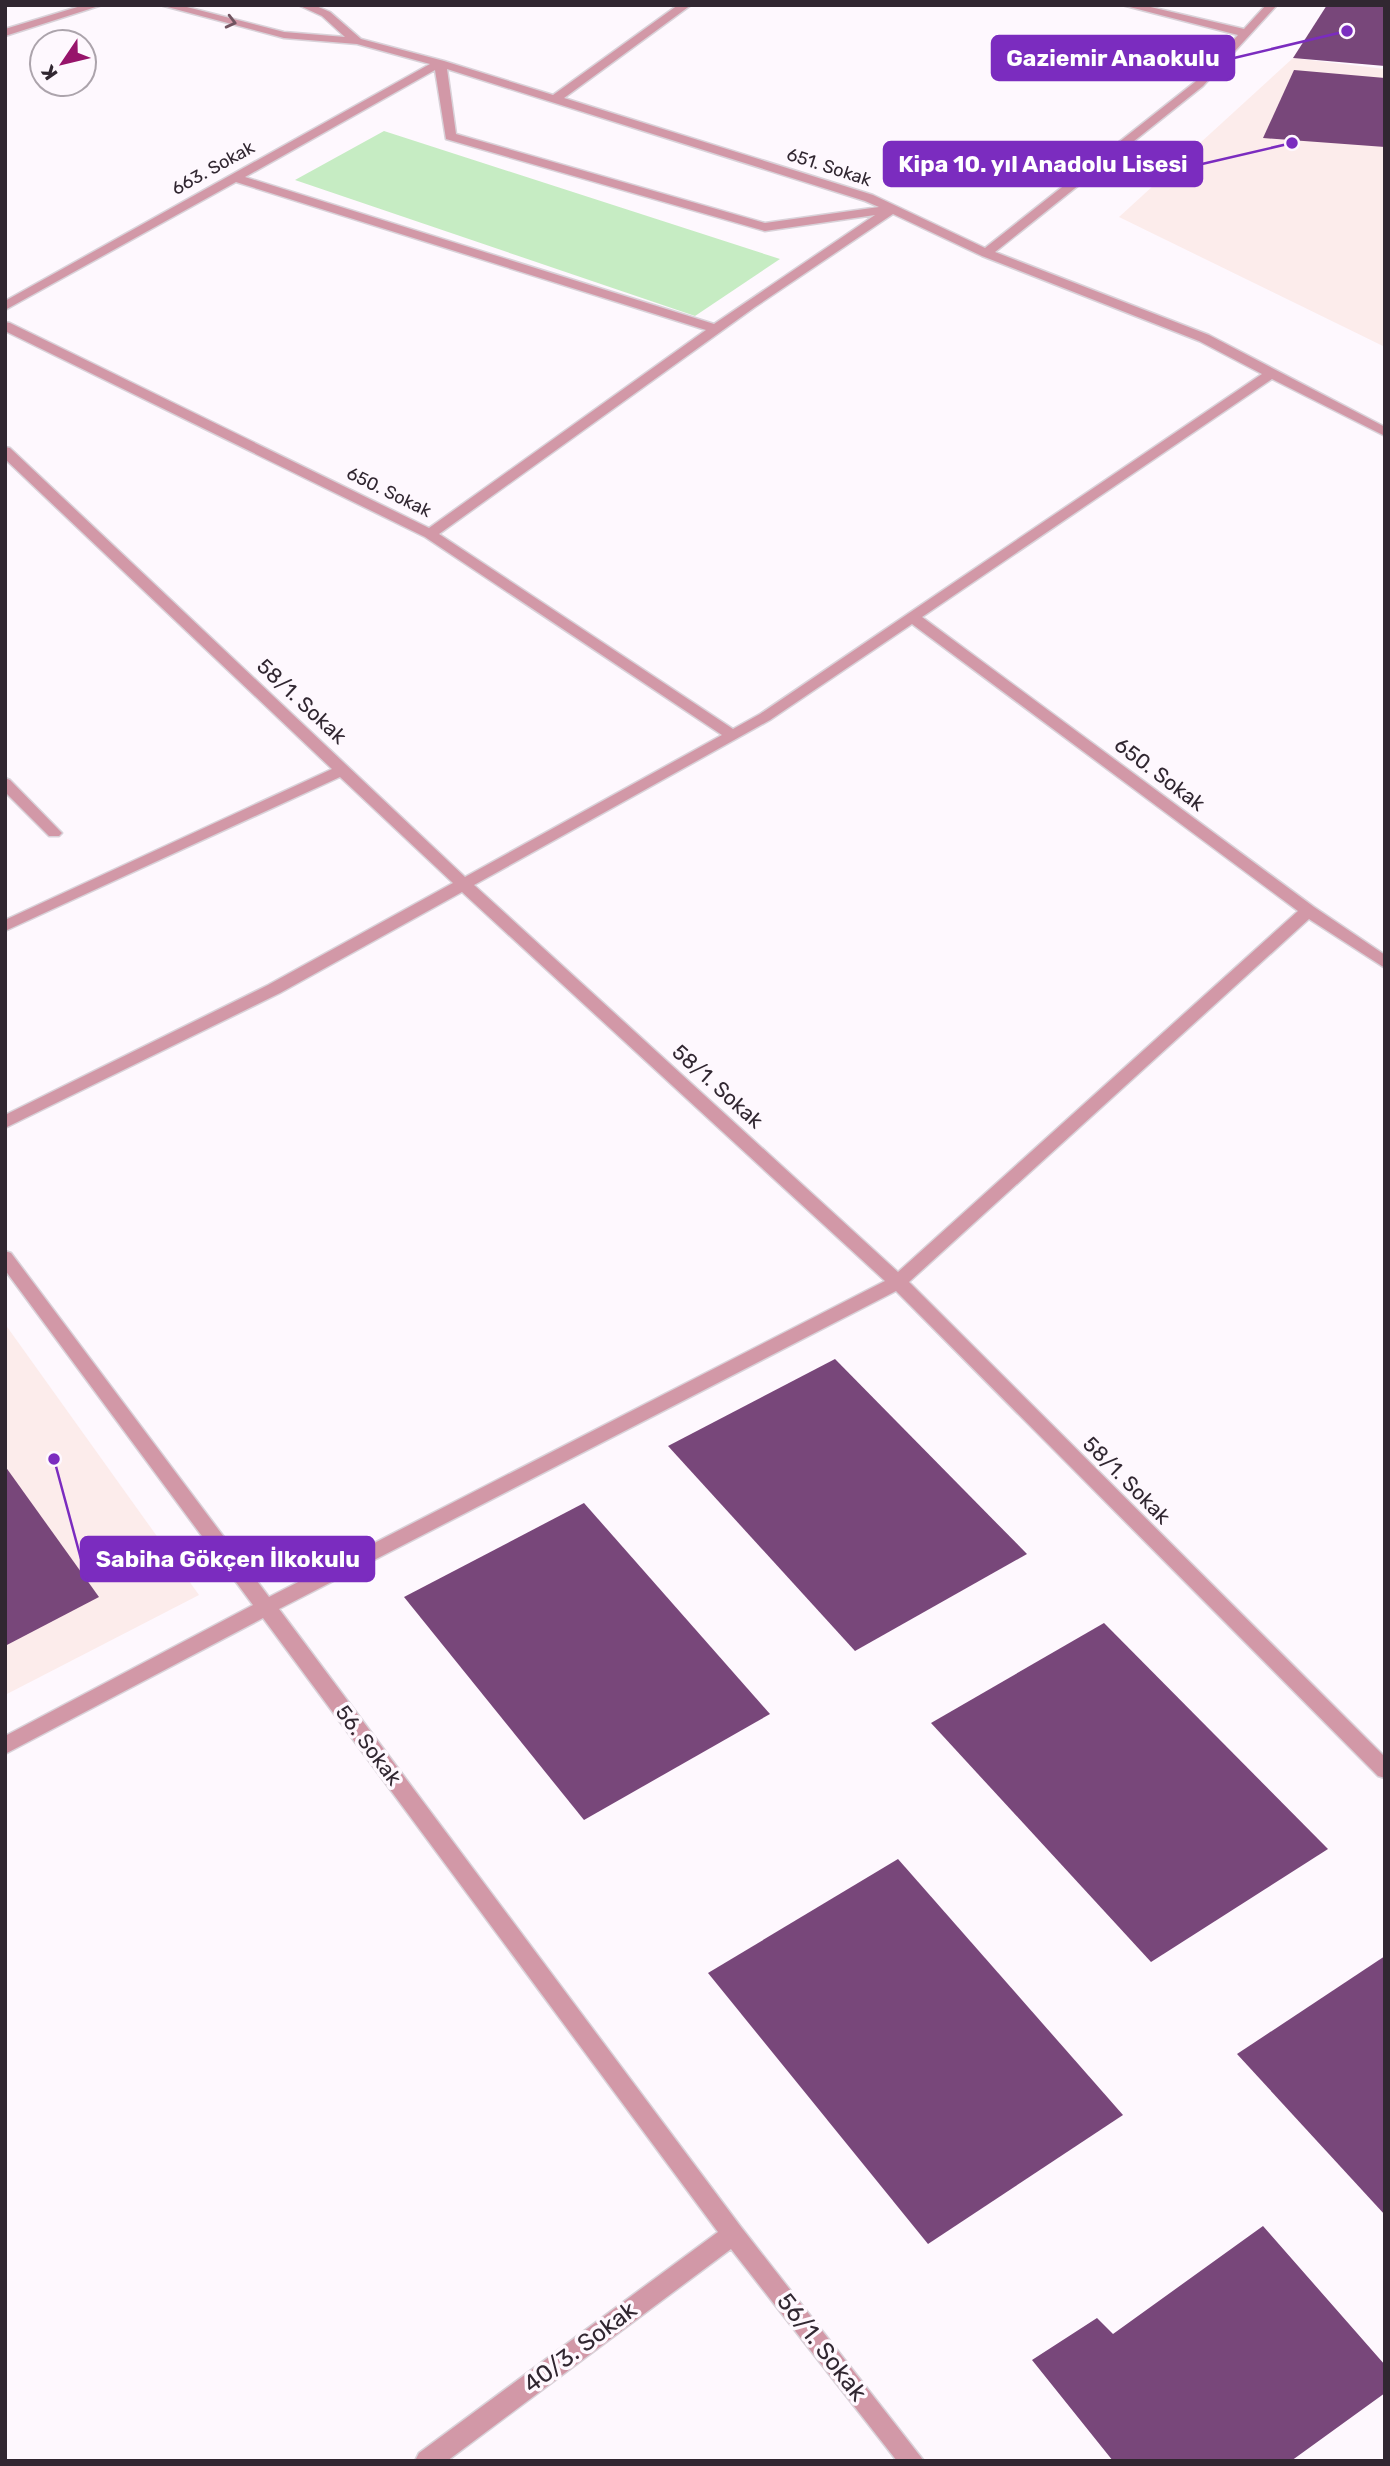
<svg xmlns="http://www.w3.org/2000/svg" width="1390" height="2466" viewBox="0 0 1390 2466" font-family="Rubik,sans-serif">
  <style>
    .education { fill: #fceceb }
    .green { fill: #c6ecc3 }
    .building { fill: #78477a }
    .lines { fill: none; stroke-linecap: round; stroke-linejoin: round }
    .minor-casing { stroke: #d9d2d9; stroke-width: 3 }
    .minor { fill: #d298a7; fill-rule: evenodd }
    .oneway { stroke: #715460 }
    .labels { text-anchor: middle; dominant-baseline: central; stroke-width: 7; stroke-linejoin: round; paint-order: stroke }
    .far-street-label { font-size: 18px; fill: #312731; stroke: #fef8fe }
    .street-label { font-size: 21px; fill: #312731; stroke: #fef8fe }
    .near-street-label { font-size: 24px; fill: #312731; stroke: #fef8fe }
    .leader { fill: none; stroke: #7b2cbf; stroke-width: 2.5 }
    .callout-dot { fill: #7b2cbf; stroke: #fef8fe; stroke-width: 2.5 }
    .callout { fill: #7b2cbf; stroke: #7b2cbf; stroke-width: 2.5 }
    .callout-label { font-size: 23px; text-anchor: middle; font-weight: bold; fill: #fff }
  </style>
  <rect width="100%" height="100%" fill="#fef8fe"/>
  <g class="education">
    <path d="M1293,58L1385,69V347L1119,217Z"/>
    <path d="M5,1324L199,1595L5,1695Z"/>
  </g>
  <path class="green" d="M384,131L780,259L695,316L295,180Z"/>
  <g class="building">
    <path d="M1327,5H1385V66L1293,58Z"/>
    <path d="M1294,70L1385,78V147L1263,138Z"/>
    <path d="M835,1359L1027,1554L855,1651L668,1446Z"/>
    <path d="M5,1466L99,1597L5,1646Z"/>
    <path d="M584,1503L770,1714L584,1820L404,1597Z"/>
    <path d="M1104,1623L1328,1849L1151,1962L931,1723Z"/>
    <path d="M898,1859L1123,2115L928,2244L708,1973Z"/>
    <path d="M1385,1956V2215L1237,2054Z"/>
    <path d="M1263,2226L1385,2365V2393L1291,2461H1113L1032,2360L1097,2318L1113,2334Z"/>
  </g>
  <g class="lines">
    <defs>
      <g id="minor">
        <path d="M84,5H102L5,36V29Z"/>
        <path d="M160,5H179L284,32L345,37L322,16L298,5H314L330,12L361,39L444,61L553,95L678,5H691L564,98L873,195L985,248L1195,82L1238,35L1122,5H1142L1244,29L1266,5H1277L1203,86L995,252L1209,335L1385,427V436L1272,379L922,617L1314,907L1385,955V968L1309,919L909,1282L1385,1757V1778L1378,1776L896,1291L279,1609L741,2227L924,2461H897L731,2249L447,2461H415L419,2453L718,2232L263,1618L5,1754V1736L253,1605L5,1270V1251L11,1253L269,1597L885,1281L462,892L280,993L5,1128V1115L268,985L453,883L340,777L5,931V920L332,769L5,459V447L10,448L465,877L722,735L425,537L5,331V322L10,323L429,528L706,330L236,182L5,310V301L430,64L357,44L284,38ZM447,69L865,201L879,207L765,223L456,134ZM435,70L446,139L765,231L875,215L714,324L245,177ZM893,214L982,256L1199,341L1262,374L760,714L733,729L439,534L755,307ZM912,624L1298,911L898,1272L474,885L770,720Z"/>
        <path d="M5,778L10,780L59,830L62,833L59,836H49L5,792Z"/>
      </g>
    </defs>
    <use href="#minor" class="minor-casing"/>
    <use href="#minor" class="minor"/>
  </g>
  <defs><path id="oneway-chevron" d="M-2-3.5L2.5 0L-2 3.5" fill="none" stroke-width="1.6" stroke-linecap="round" stroke-linejoin="round" transform="scale(1.75)"/></defs>
  <use class="oneway" href="#oneway-chevron" transform="translate(231 22) rotate(14)"/>
  <g class="labels">
    <g class="far-street-label">
      <text transform="translate(829 167) rotate(18)">651. Sokak</text>
      <text transform="translate(213 168) rotate(-29)">663. Sokak</text>
      <text transform="translate(389 492) rotate(26)">650. Sokak</text>
    </g>
    <g class="street-label">
      <text transform="translate(302 701) rotate(43)">58/1. Sokak</text>
      <text transform="translate(1160 774) rotate(37)">650. Sokak</text>
      <text transform="translate(718 1086) rotate(42)">58/1. Sokak</text>
      <text transform="translate(1127 1480) rotate(45)">58/1. Sokak</text>
      <text transform="translate(369 1745) rotate(53)">56. Sokak</text>
    </g>
    <g class="near-street-label">
      <text transform="translate(580 2347) rotate(-37)">40/3. Sokak</text>
      <text transform="translate(822 2347) rotate(52)">56/1. Sokak</text>
    </g>
  </g>
  <path class="leader" d="M1347 31L1234 58M1292 143L1202 164M54 1459L81 1559"/>
  <g class="callout-dot">
    <circle cx="1347" cy="31" r="7"/>
    <circle cx="1292" cy="143" r="7"/>
    <circle cx="54" cy="1459" r="7"/>
  </g>
  <g class="callout">
    <rect x="992" y="36" width="242" height="44" rx="7"/>
    <rect x="884" y="142" width="318" height="44" rx="7"/>
    <rect x="81" y="1537" width="293" height="44" rx="7"/>
  </g>
  <g class="callout-label">
    <text x="1113" y="66">Gaziemir Anaokulu</text>
    <text x="1043" y="172">Kipa 10. yıl Anadolu Lisesi</text>
    <text x="228" y="1567">Sabiha Gökçen İlkokulu</text>
  </g>
  <rect width="1390" height="2466" fill="none" stroke="#312731" stroke-width="14"/>
  <g transform="translate(63 63) rotate(235)"><circle r="33" fill="#fef8fe" stroke="#aca4ac" stroke-width="2"/>
  <path d="M0-5L12 26L0 18L-12 26Z" fill="#97146b"/>
  <text y="-10" font-size="19" font-weight="bold" text-anchor="middle" fill="#312731">K</text>
  </g>
</svg>
